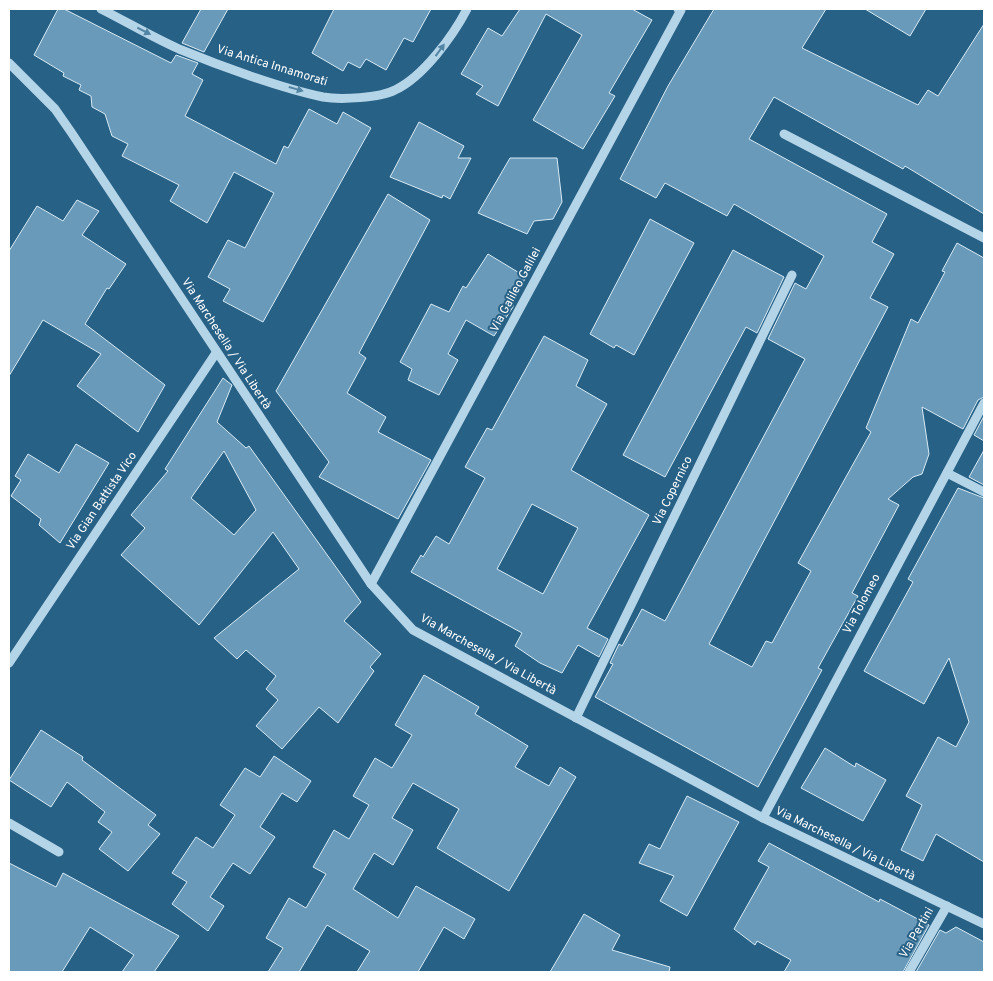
<svg xmlns="http://www.w3.org/2000/svg" width="993" height="981" viewBox="0 0 993 981" font-family="Overpass,sans-serif">
  <style>
    .building { fill: #699ab9; stroke: #d7ebf6; fill-rule: evenodd }
    .lines { fill: none; stroke-linecap: round; stroke-linejoin: round }
    .minor { stroke: #b4d4e8; stroke-width: 9 }
    .oneway { fill: #5284a3 }
    .labels { text-anchor: middle; dominant-baseline: central; stroke-width: 4; stroke-linejoin: round; paint-order: stroke }
    .street-label { font-size: 12px; fill: #fff; stroke: #286186 }
  </style>
  <rect width="100%" height="100%" fill="#286186"/>
  <g class="building">
    <path d="M58,9H64L171,63L176,55L198,63L192,74L203,80L185,116L276,164L284,146L288,148L309,109L337,124L343,112L371,128L263,322L223,301L230,289L208,277L228,240L245,248L274,193L234,172L207,223L170,201L179,185L122,156L128,144L112,136L105,114L92,107L91,96L79,90L81,85L63,76L64,73L34,55Z"/>
    <path d="M201,9H228L204,52L182,43Z"/>
    <path d="M334,9H431L413,42L404,38L386,70L366,59L360,68L348,62L343,71L312,53Z"/>
    <path d="M520,9H632L652,20L609,93L615,96L583,149L533,120L582,35L546,14L498,106L476,94L483,86L461,74L488,28L502,36Z"/>
    <path d="M714,9H826L802,48L918,105L928,90L938,96L984,24V214L905,166L903,169L774,97L749,139L887,214L872,242L894,254L870,298L888,307L709,644L752,667L766,641L772,643L811,571L798,563L871,432L866,428L911,319L918,323L945,272L942,271L957,243L984,258V397L978,400L963,429L922,407L929,454L922,474L913,477L888,499L899,505L852,593L858,596L818,668L822,670L758,787L595,697L613,664L610,663L619,644L622,646L642,609L665,621L805,359L768,339L795,283L806,289L824,256L734,204L727,216L665,183L656,198L620,179L668,86Z"/>
    <path d="M865,9H926L910,36Z"/>
    <path d="M419,122L464,146L458,158H471L450,199L443,195L442,198L390,177Z"/>
    <path d="M510,158H557L562,202L553,219L534,221L527,234L478,213Z"/>
    <path d="M388,194L430,220L359,353L366,358L347,393L386,417L378,432L431,460L398,519L319,477L329,462L276,391Z"/>
    <path d="M77,200L99,211L82,235L126,264L109,289L107,288L85,324L165,385L138,432L77,386L101,354L43,320L9,376V251L37,206L63,221Z"/>
    <path d="M650,219L694,243L634,355L616,345L614,348L590,334Z"/>
    <path d="M733,250L784,277L757,333L746,327L665,477L623,455Z"/>
    <path d="M488,254L526,277L513,301V307L494,336L466,320L448,354L458,360L439,395L408,380L412,369L400,362L431,304L449,312L463,286L466,288Z"/>
    <path d="M544,336L588,360L576,386L607,404L571,470L649,515L587,628L608,639L599,657L578,645L562,673L540,663L515,646L522,633L411,572L421,555L423,557L436,536L449,544L485,478L465,467L487,428L492,430ZM532,504L578,528L543,594L497,569Z"/>
    <path d="M223,378L232,385L217,422L246,448L249,446L361,602L344,621L381,654L370,667L374,671L338,723L319,707L282,749L256,726L278,700L266,689L276,676L246,650L237,659L214,638L299,569L273,532L199,625L121,555L145,528L131,515L168,471L165,469ZM224,451L256,510L234,535L191,498Z"/>
    <path d="M984,416V441L974,435Z"/>
    <path d="M76,444L109,463L60,543L39,525L41,519L11,496L21,480L15,476L28,454L59,473Z"/>
    <path d="M984,450V485L969,477Z"/>
    <path d="M958,488L984,498V862L936,834L923,861L901,850L922,805L906,796L938,737L956,747L969,722L949,658L924,704L864,671L913,582L908,579Z"/>
    <path d="M424,675L479,707L475,714L528,746L515,767L549,786L560,767L576,777L509,891L437,848L459,809L413,783L392,818L413,830L393,865L374,853L353,889L398,918L416,886L475,919L464,939L444,927L418,972H357L370,951L327,925L299,972H268L283,948L266,938L289,898L306,908L326,874L313,867L334,830L349,839L369,805L353,796L375,758L392,768L412,735L395,725Z"/>
    <path d="M41,730L83,757L82,760L156,815L148,825L160,834L128,871L99,849L112,832L98,822L105,812L67,782L51,807L9,780Z"/>
    <path d="M825,748L855,767L856,763L886,780L863,821L801,788Z"/>
    <path d="M274,756L311,781L297,802L282,793L260,827L275,837L250,874L233,863L210,897L224,906L208,931L172,904L187,882L172,873L196,837L213,848L235,815L220,805L245,768L260,777Z"/>
    <path d="M687,796L739,822L687,916L660,901L674,876L639,863L649,844L660,849Z"/>
    <path d="M769,843L879,902L880,899L929,925L903,972H784L791,960L757,941L755,945L734,929L769,867L758,861Z"/>
    <path d="M9,863L56,887L63,873L179,936L154,972H122L134,955L90,927L62,972H9Z"/>
    <path d="M584,914L620,935L612,950L670,967L669,972H550Z"/>
    <path d="M956,927L984,942V972H916L940,930L946,933Z"/>
  </g>
  <g class="lines">
    <g class="minor">
      <path d="M101,9C127,22 152,37 179,49C220,66 280,88 323,97C340,100 380,98 395,90C423,77 453,36 467,9"/>
      <path d="M9,63L55,109L71,132L371,584L413,630L763,818L984,924"/>
      <path d="M784,134L984,238"/>
      <path d="M947,473L984,492"/>
      <path d="M371,584L681,10L678,9"/>
      <path d="M9,663L216,353"/>
      <path d="M576,718L792,275"/>
      <path d="M763,818L984,403"/>
      <path d="M9,823L59,852"/>
      <path d="M909,972L947,906"/>
    </g>
  </g>
  <defs><path id="oneway-solid" d="M-6-.8H1V-3.2L6.5 0L1 3.2V.8H-6Z" transform="scale(1.25)"/></defs>
  <g class="oneway">
    <use href="#oneway-solid" transform="translate(144 31) rotate(27)"/>
    <use href="#oneway-solid" transform="translate(440 50) rotate(-54)"/>
    <use href="#oneway-solid" transform="translate(296 89) rotate(16)"/>
  </g>
  <g class="labels">
    <g class="street-label">
      <text transform="translate(272 66) rotate(17)">Via Antica Innamorati</text>
      <text transform="translate(516 290) rotate(-62)">Via Galileo Galilei</text>
      <text transform="translate(226 344) rotate(57)">Via Marchesella / Via Libertà</text>
      <text transform="translate(673 491) rotate(-64)">Via Copernico</text>
      <text transform="translate(102 501) rotate(-56)">Via Gian Battista Vico</text>
      <text transform="translate(862 604) rotate(-62)">Via Tolomeo</text>
      <text transform="translate(488 655) rotate(29)">Via Marchesella / Via Libertà</text>
      <text transform="translate(845 844) rotate(26)">Via Marchesella / Via Libertà</text>
      <text transform="translate(917 933) rotate(-60)">Via Pertini</text>
    </g>
  </g>
  <rect width="993" height="981" fill="none" stroke="#ffffff" stroke-width="20"/>
</svg>
